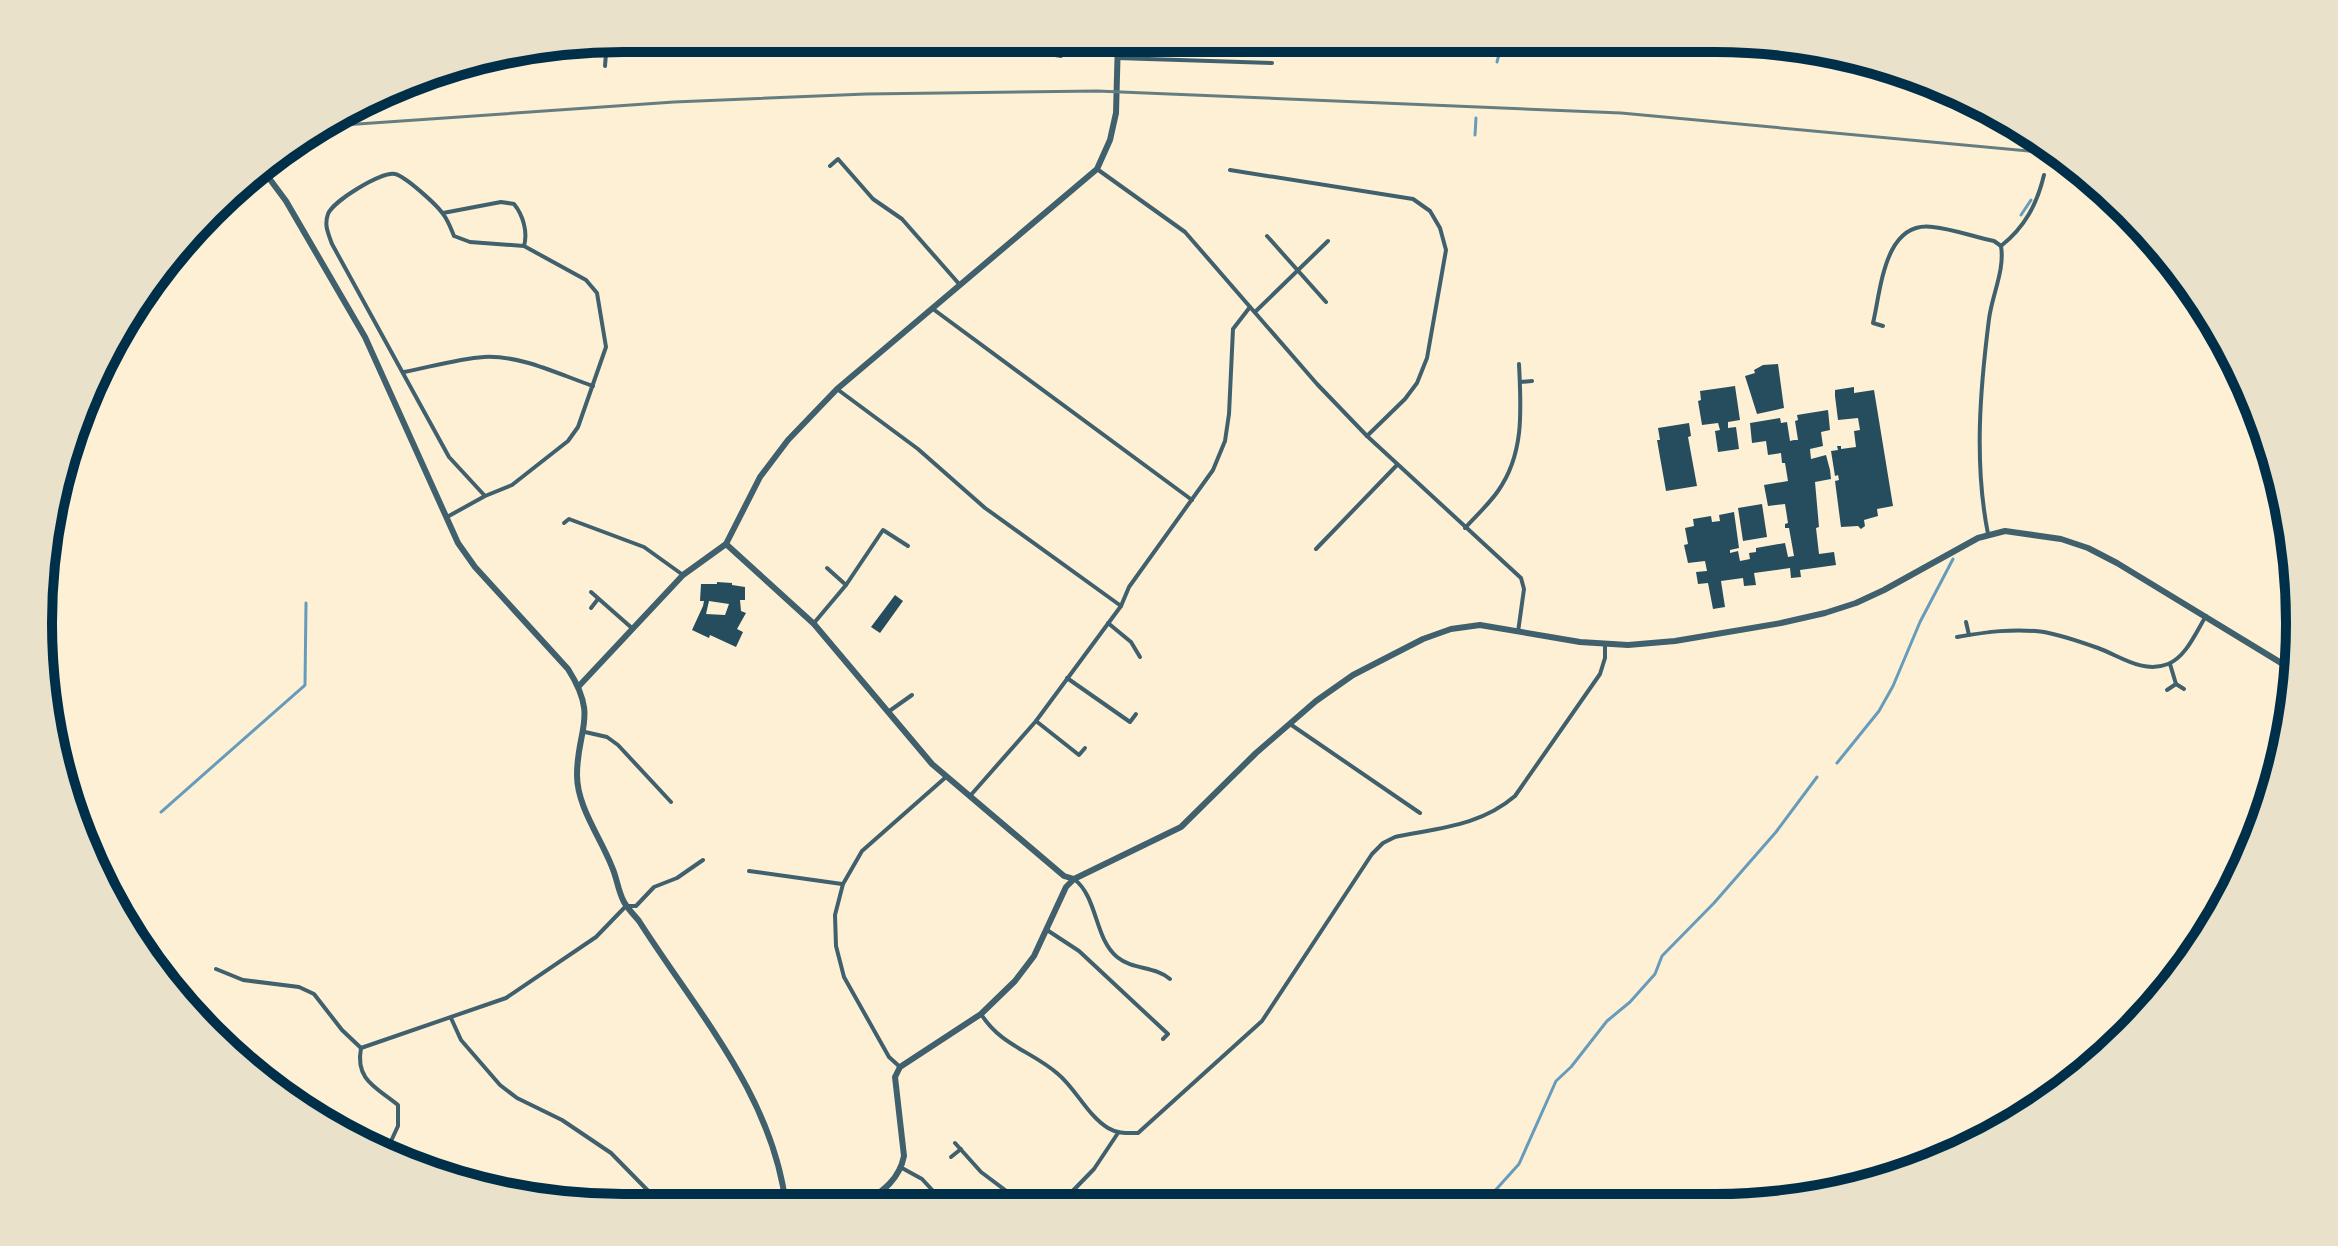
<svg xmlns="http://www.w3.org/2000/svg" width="2338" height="1246" viewBox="0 0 2338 1246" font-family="'Zilla Slab',serif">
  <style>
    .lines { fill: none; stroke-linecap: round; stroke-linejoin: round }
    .stream { stroke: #669bbc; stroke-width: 3 }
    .building { fill: #264d5e; fill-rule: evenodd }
    .minor { stroke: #3f606c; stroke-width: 4 }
    .tertiary { stroke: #3f606c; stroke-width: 6 }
    .rail { stroke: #657d81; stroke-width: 3 }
    .rim { fill: none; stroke: #003049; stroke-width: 10 }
  </style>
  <rect width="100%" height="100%" fill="#fdf0d5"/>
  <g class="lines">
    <g class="stream">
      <path d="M1497,62L1503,39"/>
      <path d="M1475,135L1476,118"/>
      <path d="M2021,215L2031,200"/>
      <path d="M1837,763L1879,711L1893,686L1920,622L1953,559"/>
      <path d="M161,812L305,685L306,603"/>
      <path d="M1483,1204L1519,1164L1556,1081L1571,1067L1607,1021L1630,1002L1655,974L1662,956L1714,903L1776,832L1817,777"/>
    </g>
  </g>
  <g class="building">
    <path d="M1778,364L1784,408L1757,414L1745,376L1755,373L1754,370L1763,365Z"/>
    <path d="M1735,386L1740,420L1728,422V428L1736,427L1739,449L1718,452L1715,431L1720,430L1718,423L1702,425L1698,401L1701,400L1700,391Z"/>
    <path d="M1854,387V393L1874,390L1893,506L1877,509L1878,516L1864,520L1865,526L1861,529L1858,526L1841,527L1835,481L1839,480L1838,475L1835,476L1831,451L1838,450L1837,446H1841V449L1856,447L1854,431L1860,430L1858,418L1838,420L1835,396V390Z"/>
    <path d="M1828,410L1830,430L1821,432L1823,446L1810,449L1811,459L1826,455L1830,470L1831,479L1815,482L1819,527L1816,528L1819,554L1834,552L1836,565L1800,570L1801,577L1791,578L1790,568L1754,573L1756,585L1744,586L1743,578L1721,581L1725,607L1713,609L1708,583L1698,584L1696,572L1707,571L1705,561L1688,563L1684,545L1688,544L1685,528L1694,526L1693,519L1711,516L1712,522L1720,521L1719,515L1734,512L1739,548L1730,550V553L1738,551L1740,561L1750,559L1749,553L1756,552V548L1785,543L1788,557L1794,556L1789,528H1785V524L1788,523L1785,504L1768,506L1764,485L1788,481L1785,463H1782L1781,453L1768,455L1766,441L1752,443L1750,423L1780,418L1781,423L1787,422L1790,441L1794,440H1798L1795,421L1798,420L1797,415Z"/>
    <path d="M1689,423L1691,436L1688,437L1697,486L1666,491L1657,440H1660L1658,428Z"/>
    <path d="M1762,504L1767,537L1743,541L1738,508Z"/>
    <path d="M717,582L732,583V585L745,587V600H740L741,611L746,613L737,629L743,632L736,647L710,635L709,638L692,630L703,606L704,601H700L701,584H717ZM709,601L729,604L725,615L706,614Z"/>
    <path d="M895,595L903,601L880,633L871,627Z"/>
  </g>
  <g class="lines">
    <g class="minor">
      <path d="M1007,38L1021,49L1061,56"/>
      <path d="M1117,58L1272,63"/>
      <path d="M605,66L607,41"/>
      <path d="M830,166L838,159L873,199L902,219L960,285"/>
      <path d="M1097,169L1185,232L1317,384L1367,436L1521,578L1524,589L1518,632"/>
      <path d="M1230,170L1413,199L1430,211L1440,228L1446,250L1427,358L1417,383L1405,399L1367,436"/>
      <path d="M443,213L501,202L514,204C523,215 528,232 524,246"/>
      <path d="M1267,236L1326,302"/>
      <path d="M2001,246C2025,227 2037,204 2044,175"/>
      <path d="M933,309L1192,500"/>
      <path d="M1255,312L1328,241"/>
      <path d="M1883,326L1873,323C1881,290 1884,220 1933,227C1953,229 1974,237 1994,241L2001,246"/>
      <path d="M404,372C430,367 457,359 484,357C521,355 558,374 593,386"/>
      <path d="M1520,382L1532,381"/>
      <path d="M837,389L918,449L985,508L1121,606"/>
      <path d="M447,517L485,496L512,485L568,441L578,427L606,347L597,293L586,280L524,246L470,242L454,236C451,229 448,220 443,214C437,205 405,176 395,174C382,171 333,201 328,214C324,225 328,233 332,244L449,457L485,496"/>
      <path d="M564,523L569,519L644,547L683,575"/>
      <path d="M1465,528C1476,516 1489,504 1498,491C1525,453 1521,408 1519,364"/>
      <path d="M1988,534C1974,463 1980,390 1989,319C1992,295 2005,270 2001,246"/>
      <path d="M1316,549L1397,465"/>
      <path d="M827,568L846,585"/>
      <path d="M591,592L633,629"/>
      <path d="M591,608L598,599"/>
      <path d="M1966,622L1969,635"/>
      <path d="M814,623L846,585L883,530L908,546"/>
      <path d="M1108,623L1131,642L1140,657"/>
      <path d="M1957,637C1986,632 2014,628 2044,632C2061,635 2081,642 2098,648C2120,656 2143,674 2168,664C2186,657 2196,632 2206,616"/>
      <path d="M1067,678L1130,722L1136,714"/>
      <path d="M2176,684L2184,689"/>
      <path d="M2167,690L2176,684L2170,664"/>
      <path d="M888,712L912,695"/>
      <path d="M1036,721L1079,755L1085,748"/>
      <path d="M1290,724L1420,813"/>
      <path d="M585,732L607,737L618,745L671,802"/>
      <path d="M970,796L1036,721L1121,606L1129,587L1213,470L1225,441L1229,414L1233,329L1250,307"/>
      <path d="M749,871L842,884"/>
      <path d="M1074,879C1098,897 1094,938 1117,957C1133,970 1155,966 1170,979"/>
      <path d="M1047,930L1079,951L1168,1034L1163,1039"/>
      <path d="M216,969L243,980L299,987L314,994L342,1030L361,1048"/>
      <path d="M981,1014C1001,1046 1032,1051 1058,1074C1076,1089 1088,1116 1108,1128C1118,1134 1127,1133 1138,1133L1262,1021L1372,854L1383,843L1395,837C1439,828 1480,826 1515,796L1600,674L1605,658V645"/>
      <path d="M451,1018L461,1040L500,1085L517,1098L562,1120L611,1153L664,1207"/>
      <path d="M361,1048L506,998L596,937L626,906H636L654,887L677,878L703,860"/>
      <path d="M361,1048C355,1080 376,1087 398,1105V1126L386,1152"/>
      <path d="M900,1067L889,1057L844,977L836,946L835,915L843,884L862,851L946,777"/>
      <path d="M955,1143L981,1172L1025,1205"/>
      <path d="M951,1157L961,1149"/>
      <path d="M902,1168L922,1179L947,1206"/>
      <path d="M1059,1205L1094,1169L1118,1133"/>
    </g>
    <g class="tertiary">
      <path d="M260,166L286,201L365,337L458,543L475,567L568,669C599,718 577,728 577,775C577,807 601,838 612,867C617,878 618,891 624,902C628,909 634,915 639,921C697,1012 773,1096 786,1206"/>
      <path d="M726,544L814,624L932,764L1064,876L1074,879"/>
      <path d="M579,686L683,575L726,544L760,477L788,440L837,389L1097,169L1110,140L1116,113L1118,39"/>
      <path d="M861,1206C881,1192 899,1181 904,1156L895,1077L900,1067L981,1014L1015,981L1034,956L1066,887L1074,879L1181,827L1256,753L1316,701L1353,675L1423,639L1451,629L1480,625L1580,642L1628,645L1675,641L1781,623L1825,613L1856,603L1884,590L1978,538L2005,531L2061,539L2088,548L2117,563L2296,672"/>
    </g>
    <path class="rail" d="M329,126L674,102L866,94L1097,91L1621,113L2060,154"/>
  </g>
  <path d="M0 0H2338V1246H0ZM623 52H1715A571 571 0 0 1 2286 623V623A571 571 0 0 1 1715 1194H623A571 571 0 0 1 52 623V623A571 571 0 0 1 623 52Z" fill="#e9e1ca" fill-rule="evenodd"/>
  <path class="rim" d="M623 52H1715A571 571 0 0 1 2286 623V623A571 571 0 0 1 1715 1194H623A571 571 0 0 1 52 623V623A571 571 0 0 1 623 52Z"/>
</svg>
